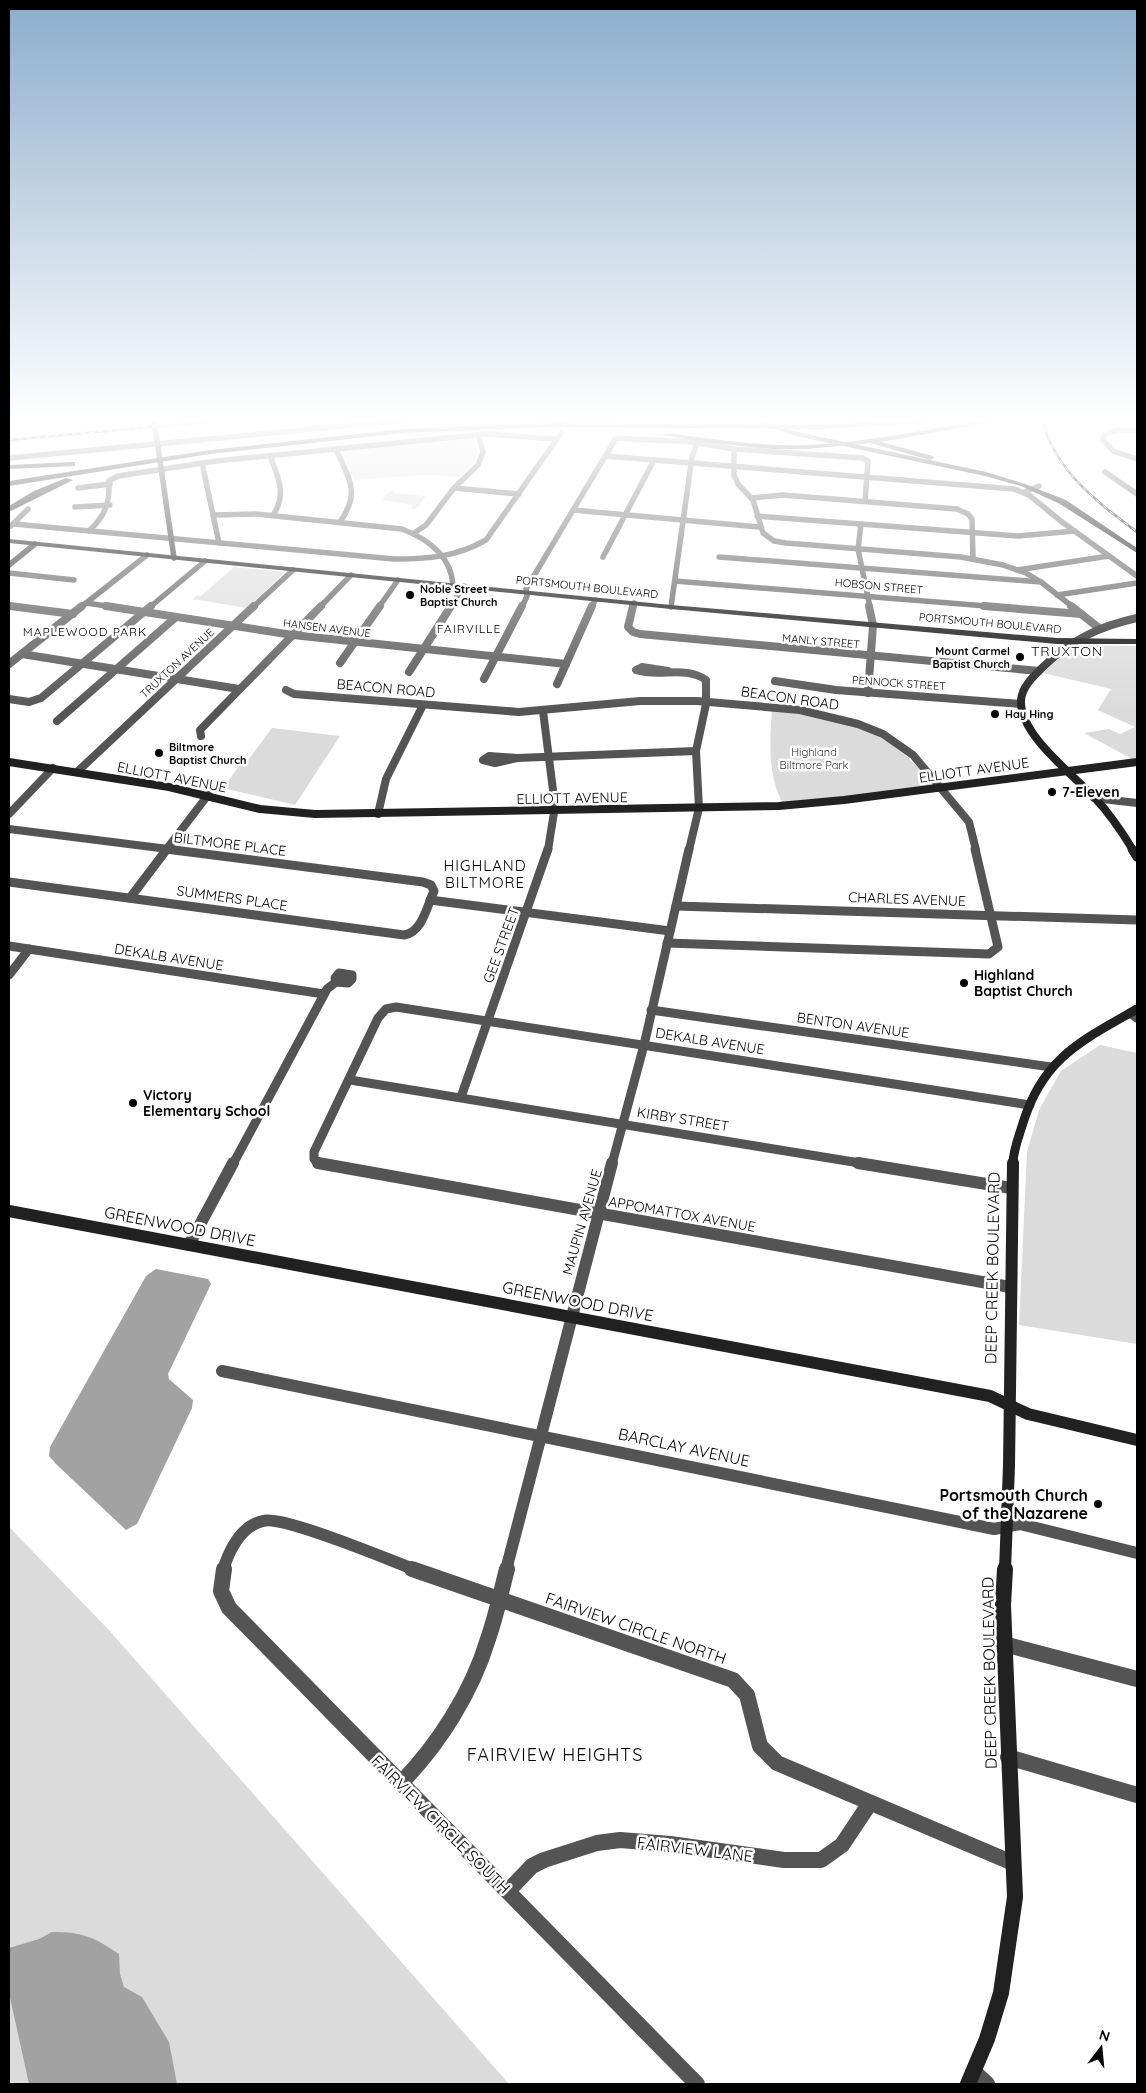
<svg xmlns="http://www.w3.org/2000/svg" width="1146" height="2093" viewBox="0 0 1146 2093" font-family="Quicksand,sans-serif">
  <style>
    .green { fill: #dbdbdb }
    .water { fill: #a2a2a2 }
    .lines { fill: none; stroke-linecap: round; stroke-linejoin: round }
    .street-far4 { stroke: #545454; stroke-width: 5.5 }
    .street-far3 { stroke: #545454; stroke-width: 8 }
    .street-far2 { stroke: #545454; stroke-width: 9 }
    .street-far1 { stroke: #545454; stroke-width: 12 }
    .street { stroke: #545454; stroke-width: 16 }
    .secondary-far4 { stroke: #212121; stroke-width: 5.5 }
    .secondary-far3 { stroke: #212121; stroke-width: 8 }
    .secondary-far2 { stroke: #212121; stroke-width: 9 }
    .secondary-far1 { stroke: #212121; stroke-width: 12 }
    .secondary { stroke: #212121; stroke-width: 16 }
    .primary { fill: #000; fill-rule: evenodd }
    .highway { fill: #000; fill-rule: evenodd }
    .rail-casing { stroke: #000; stroke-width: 2.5 }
    .rail { stroke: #fff; stroke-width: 1; stroke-dasharray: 4.5; stroke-linecap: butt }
    .poi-dot { fill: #000; stroke: #fff; stroke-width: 2 }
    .labels { text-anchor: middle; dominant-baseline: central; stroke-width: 5; stroke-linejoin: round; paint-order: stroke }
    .far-street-label { font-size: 11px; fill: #000; stroke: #fff }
    .far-poi-label { font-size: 11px; font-weight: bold; fill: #000; stroke: #fff; text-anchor: start }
    .far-park-label { font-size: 11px; fill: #323232; stroke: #fff }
    .far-neighbourhood-label { font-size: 12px; letter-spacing: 1px; fill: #000; stroke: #fff }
    .far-quarter-label { font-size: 14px; letter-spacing: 1px; fill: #000; stroke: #fff }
    .street-label { font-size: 14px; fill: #000; stroke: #fff }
    .poi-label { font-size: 14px; font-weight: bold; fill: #000; stroke: #fff; text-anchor: start }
    .neighbourhood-label { font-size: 15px; letter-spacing: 1px; fill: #000; stroke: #fff }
    .near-street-label { font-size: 16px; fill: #000; stroke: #fff }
    .near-poi-label { font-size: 16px; font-weight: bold; fill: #000; stroke: #fff; text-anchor: end }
    .near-neighbourhood-label { font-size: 18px; letter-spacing: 1px; fill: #000; stroke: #fff }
  </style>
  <rect width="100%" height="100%" fill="#fff"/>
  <g class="green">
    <path d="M474,438C481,455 473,466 460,477L426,475L354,480L342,451Z"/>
    <path d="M390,491H395L394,493L426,496L416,509H411L413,505L382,500Z"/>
    <path d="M234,567L285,572L247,608L193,599L197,595L201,596Z"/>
    <path d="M1077,645L1137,646V758L1132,759L1084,733L1109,729L1120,734L1135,727L1098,710L1111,689L1043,673L1068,649Z"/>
    <path d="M772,709C841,720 889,725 933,786L783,804C767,774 770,742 772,709Z"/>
    <path d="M272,728L340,736L295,805L223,788L242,762L246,763Z"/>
    <path d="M1100,1045L1137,1053V1344L1019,1325L1027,1152L1039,1110L1061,1071Z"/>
    <path d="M9,1527L108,1629L509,2084H9Z"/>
  </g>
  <g class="water">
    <path d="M156,1269L208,1279L211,1284L168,1374L169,1379L193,1400L192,1408L137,1524L126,1530L56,1464L49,1456L50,1447L146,1276Z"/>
    <path d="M52,1932C83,1932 94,1937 119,1954L120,1974L124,1987L142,1997L169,2042L177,2084H29L9,1993V1948L39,1939Z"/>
  </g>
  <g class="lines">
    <g class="street-far4">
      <path d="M1137,430H1117L1104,435L1103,440L1113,451L1137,459"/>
      <path d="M336,449C349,479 361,492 340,522"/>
      <path d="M734,449V475L738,484L753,500L763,533L774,541L786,543L961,557L1003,565L1026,573L1041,582L1073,607"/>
      <path d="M270,456C278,476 287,495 273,515"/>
      <path d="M605,456L1014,489L1029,495L1062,522L1137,576"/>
      <path d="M9,458L417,419"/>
      <path d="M202,463L219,543"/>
      <path d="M1105,472L1137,494"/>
      <path d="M78,488L110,484"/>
      <path d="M454,488L519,494"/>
      <path d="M1025,492L1039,486"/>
      <path d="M752,498L783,495L957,509L968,514L972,519L973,559"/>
      <path d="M75,507L110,505"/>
      <path d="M573,510L759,527"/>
      <path d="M213,515L256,514L402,529C428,539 451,556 453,585"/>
      <path d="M757,516L1018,536L1075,531"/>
      <path d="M14,524L394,559C428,559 456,557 486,540L561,433"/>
      <path d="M861,524L858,549L870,607"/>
      <path d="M11,526L28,509"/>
      <path d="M89,531C105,516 110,503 109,481L118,476L216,461L486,434L556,439"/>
      <path d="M414,533L426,525L454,488L478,465L483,452L478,435"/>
      <path d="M603,557L654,460"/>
      <path d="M719,557L1041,582"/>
      <path d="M1017,570L1109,556"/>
      <path d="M9,573L74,580"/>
      <path d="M675,581L999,607"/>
      <path d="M1057,595L1137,583"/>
      <path d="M86,603L114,607"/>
      <path d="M9,606L20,607"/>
      <path d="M81,607L147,555"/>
      <path d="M150,607L205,561"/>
      <path d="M253,607L293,570"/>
      <path d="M320,607L351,575"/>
      <path d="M379,607L398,580"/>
      <path d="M450,607L464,586"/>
      <path d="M522,607L527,596L526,589L616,438L691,442L734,449L863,458L868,461L865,501"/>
      <path d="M592,607L595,600"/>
      <path d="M633,607L634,603"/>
      <path d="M671,607L692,457L697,443"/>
    </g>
    <g class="street-far3">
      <path d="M10,606L73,614"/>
      <path d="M106,606L293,635L566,664"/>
      <path d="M633,606L628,627L633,632L640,634L1039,671"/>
      <path d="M984,606L1081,614"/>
      <path d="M1071,606L1099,628"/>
      <path d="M22,654L239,689"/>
      <path d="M340,663L380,606"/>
      <path d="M9,664L82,606"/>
      <path d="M668,671L642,667L636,670C659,678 685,665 706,680V704L696,751L699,808L689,850"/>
      <path d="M409,672L451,606"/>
      <path d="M484,679L522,606"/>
      <path d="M775,681L836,690L1021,704"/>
      <path d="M557,684L592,606"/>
      <path d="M286,690L294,694L519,712L640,701H697L800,710L858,724L883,734L913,755L969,822L976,850"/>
      <path d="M868,693L873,625L869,606"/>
      <path d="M9,699L29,702L41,698L151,606"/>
      <path d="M543,711L555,806L548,850"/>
      <path d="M57,721L176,617"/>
      <path d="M201,736L200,730L321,606"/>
      <path d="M489,756L517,758L495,763L483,760Z"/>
      <path d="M517,758L696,751"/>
      <path d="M77,772L254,606"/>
      <path d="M1094,798L1137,803"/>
      <path d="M9,814L53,768"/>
      <path d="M378,814L386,779L423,705"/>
      <path d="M9,829L176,850"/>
      <path d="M166,850L208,795"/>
    </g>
    <g class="street-far2">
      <path d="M9,882L404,935C422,933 427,906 434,891L431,885L423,882L166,849"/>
      <path d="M130,898L167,849"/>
      <path d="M430,900L670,931"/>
      <path d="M676,906L1137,920"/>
      <path d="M667,943L989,954L998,947L975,849"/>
      <path d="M9,946L324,994"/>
      <path d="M339,973L352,975V979L348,983L336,982L335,978Z"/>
      <path d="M9,975L29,949"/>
      <path d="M651,1010L1051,1067"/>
      <path d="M1130,1013L1137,1018"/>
      <path d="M350,1080L866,1164"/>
      <path d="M461,1097L548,849"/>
      <path d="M233,1164L327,989L336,982"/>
      <path d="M319,1164L314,1159V1152L378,1018L386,1009L396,1007L1030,1105"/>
      <path d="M612,1164L644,1045L689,849"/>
    </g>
    <g class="street-far1">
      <path d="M318,1163L1010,1287"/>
      <path d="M858,1163L1011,1188"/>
      <path d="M189,1245L233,1163"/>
      <path d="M222,1371L994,1529L1020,1524L1137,1553"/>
      <path d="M223,1570C229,1551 241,1526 263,1521C283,1515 389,1560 416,1570"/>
      <path d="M506,1570L612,1163"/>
    </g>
    <g class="street">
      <path d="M224,1569L221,1591L229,1608L697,2084"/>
      <path d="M412,1569L733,1680L747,1695L760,1746L777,1763L1013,1863"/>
      <path d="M1004,1644L1137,1679"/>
      <path d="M1008,1757L1137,1795"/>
      <path d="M401,1783C439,1744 472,1692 488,1639C496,1616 501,1592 507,1569"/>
      <path d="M508,1891L532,1866L544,1860L597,1843L620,1840L670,1844L784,1860H821L842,1845L870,1803"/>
      <path d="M974,2072L987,2084"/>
    </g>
    <g class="secondary-far4">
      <path d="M154,419L174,558"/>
      <path d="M9,565L35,544"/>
    </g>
    <g class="secondary-far3">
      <path d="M9,762L169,787L260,809L315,814L779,806L844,800L1137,762"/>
      <path d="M1133,850C1122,832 1110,814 1095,798C1073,774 1019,735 1021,700C1022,686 1035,675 1044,666C1071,640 1100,626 1137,618"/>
    </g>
    <g class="secondary-far2">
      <path d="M1132,849L1137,857"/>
      <path d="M1013,1164C1013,1150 1019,1136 1023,1123C1043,1058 1081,1041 1137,1009"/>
    </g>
    <g class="secondary-far1">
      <path d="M9,1211L990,1396L1028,1414L1137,1440"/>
      <path d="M1005,1570L1009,1466L1013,1163"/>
    </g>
    <path class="secondary" d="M968,2084L987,2039L1001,1993L1015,1897L1003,1605L1005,1569"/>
    <g class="primary">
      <path d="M748,419H756L798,432L986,472L1025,484L1066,500L1137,548V553L1060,504L1021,486L985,476L796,436Z"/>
      <path d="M9,539L671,605L1057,638L1137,639V644H1057L671,609L9,543Z"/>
    </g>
    <g class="highway">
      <path d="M922,419H957L953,421L821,429L549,427L403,433L210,454L9,486V481L210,450L403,429L549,423L821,425Z"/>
      <path d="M994,419H1010L881,442L933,456L934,458L930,460L870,443L807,449H772L702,442L663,435L667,433C714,439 761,447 808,445C871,442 932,428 994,419Z"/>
      <path d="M72,462H75V466L9,469V465Z"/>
      <path d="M66,478L73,480L9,512V506L34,491Z"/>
    </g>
    <defs>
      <g id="rail">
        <path d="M1042,419C1055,471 1096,501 1137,532"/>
        <path d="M9,440L238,419"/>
      </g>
    </defs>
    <use href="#rail" class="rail-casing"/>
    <use href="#rail" class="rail"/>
  </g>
  <linearGradient id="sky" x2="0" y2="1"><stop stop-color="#8cadcc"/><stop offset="0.59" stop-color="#fff"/><stop offset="1" stop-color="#fff" stop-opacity="0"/></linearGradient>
  <rect width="1146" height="712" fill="url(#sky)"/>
  <g class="poi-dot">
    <circle cx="410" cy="595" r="5"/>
    <circle cx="1020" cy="657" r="5"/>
    <circle cx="995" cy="714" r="5"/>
    <circle cx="159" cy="753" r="5"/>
    <circle cx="1052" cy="792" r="5"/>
    <circle cx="964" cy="983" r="5"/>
    <circle cx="133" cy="1103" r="5"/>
    <circle cx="1098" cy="1504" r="5"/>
  </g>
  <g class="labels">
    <g class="far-street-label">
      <text transform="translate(879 586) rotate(5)">HOBSON STREET</text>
      <text transform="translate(587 587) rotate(6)">PORTSMOUTH BOULEVARD</text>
      <text transform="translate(990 623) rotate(5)">PORTSMOUTH BOULEVARD</text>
      <text transform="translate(327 628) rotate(7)">HANSEN AVENUE</text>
      <text transform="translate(821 641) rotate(5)">MANLY STREET</text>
      <text transform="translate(177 663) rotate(-43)">TRUXTON AVENUE</text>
      <text transform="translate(899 683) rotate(4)">PENNOCK STREET</text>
    </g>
    <g class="far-poi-label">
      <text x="420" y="589">Noble Street<tspan x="420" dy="13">Baptist Church</tspan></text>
      <text x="1010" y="651" text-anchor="end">Mount Carmel<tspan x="1010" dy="13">Baptist Church</tspan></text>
      <text x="1005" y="714">Hay Hing</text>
      <text x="169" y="747">Biltmore<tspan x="169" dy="13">Baptist Church</tspan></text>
    </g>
    <g class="far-park-label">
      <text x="814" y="752">Highland<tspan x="814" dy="13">Biltmore Park</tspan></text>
    </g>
    <g class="far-neighbourhood-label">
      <text x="469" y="628">FAIRVILLE</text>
      <text x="85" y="631">MAPLEWOOD PARK</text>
    </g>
    <g class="far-quarter-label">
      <text x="1067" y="651">TRUXTON</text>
    </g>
    <g class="street-label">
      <text transform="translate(386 688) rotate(5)">BEACON ROAD</text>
      <text transform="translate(790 698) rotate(8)">BEACON ROAD</text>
      <text transform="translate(974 770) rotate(-8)">ELLIOTT AVENUE</text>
      <text transform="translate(172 777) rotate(11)">ELLIOTT AVENUE</text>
      <text transform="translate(572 798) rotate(-1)">ELLIOTT AVENUE</text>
      <text transform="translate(230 844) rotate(7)">BILTMORE PLACE</text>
      <text transform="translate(232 898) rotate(8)">SUMMERS PLACE</text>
      <text transform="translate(907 899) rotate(2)">CHARLES AVENUE</text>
      <text transform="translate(501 945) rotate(-70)">GEE STREET</text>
      <text transform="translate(169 957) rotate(9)">DEKALB AVENUE</text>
      <text transform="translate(853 1025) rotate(8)">BENTON AVENUE</text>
      <text transform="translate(710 1041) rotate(9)">DEKALB AVENUE</text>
      <text transform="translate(683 1119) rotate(9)">KIRBY STREET</text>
      <text transform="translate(682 1214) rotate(10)">APPOMATTOX AVENUE</text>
      <text transform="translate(582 1222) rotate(-74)">MAUPIN AVENUE</text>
    </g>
    <g class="poi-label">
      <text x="1062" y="792">7-Eleven</text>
      <text x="974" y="975">Highland<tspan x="974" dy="16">Baptist Church</tspan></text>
      <text x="143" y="1095">Victory<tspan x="143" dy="16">Elementary School</tspan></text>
    </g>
    <g class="neighbourhood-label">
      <text x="485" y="865">HIGHLAND<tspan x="485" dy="17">BILTMORE</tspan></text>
    </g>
    <g class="near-street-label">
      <text transform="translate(180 1226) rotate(11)">GREENWOOD DRIVE</text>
      <text transform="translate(992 1268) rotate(-89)">DEEP CREEK BOULEVARD</text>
      <text transform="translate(578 1301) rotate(11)">GREENWOOD DRIVE</text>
      <text transform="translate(684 1447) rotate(12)">BARCLAY AVENUE</text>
      <text transform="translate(636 1628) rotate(19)">FAIRVIEW CIRCLE NORTH</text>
      <text transform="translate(989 1673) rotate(-91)">DEEP CREEK BOULEVARD</text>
      <text transform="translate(441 1824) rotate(45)">FAIRVIEW CIRCLE SOUTH</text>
      <text transform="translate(695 1849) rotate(7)">FAIRVIEW LANE</text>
    </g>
    <g class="near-poi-label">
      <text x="1088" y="1495">Portsmouth Church<tspan x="1088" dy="18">of the Nazarene</tspan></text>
    </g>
    <g class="near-neighbourhood-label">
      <text x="555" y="1754">FAIRVIEW HEIGHTS</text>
    </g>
  </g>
  <rect width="1146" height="2093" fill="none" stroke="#000000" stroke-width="20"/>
  <g transform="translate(1101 2048) rotate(16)" stroke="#ffffff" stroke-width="4" paint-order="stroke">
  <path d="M0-4L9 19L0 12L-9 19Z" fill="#000000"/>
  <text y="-8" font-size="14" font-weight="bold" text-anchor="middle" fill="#000000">N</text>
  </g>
</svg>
